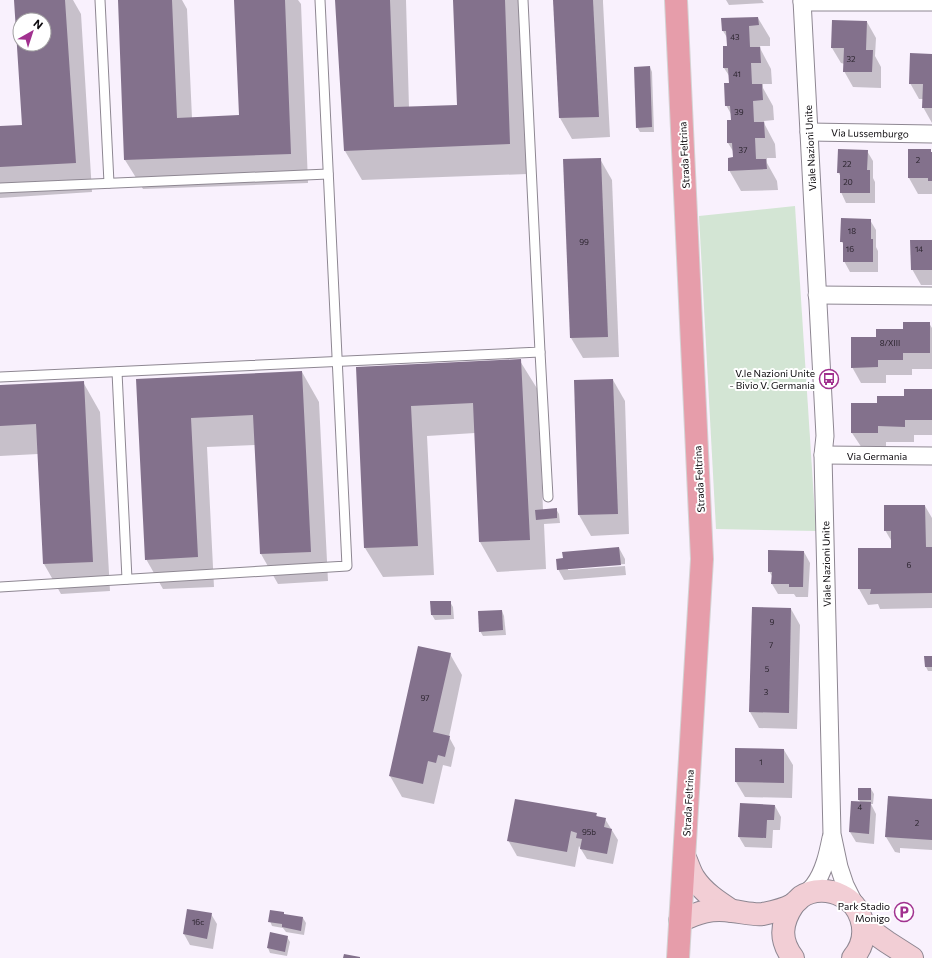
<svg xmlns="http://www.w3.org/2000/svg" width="932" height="958" viewBox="0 0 932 958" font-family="Commissioner,sans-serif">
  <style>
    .green { fill: #d3e5d4 }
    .shadow { fill: #0003; fill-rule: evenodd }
    .building { fill: #83718c; fill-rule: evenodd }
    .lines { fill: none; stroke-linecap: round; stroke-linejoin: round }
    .lane-casing { stroke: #8e8792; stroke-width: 11 }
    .street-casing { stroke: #8e8792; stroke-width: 19 }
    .secondary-casing { stroke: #8e8792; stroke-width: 24 }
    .primary-casing { stroke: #d4d3d4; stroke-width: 24 }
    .lane { stroke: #fff; stroke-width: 9 }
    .street { stroke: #fff; stroke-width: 17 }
    .secondary { stroke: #f2ced5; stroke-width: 22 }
    .primary { stroke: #e69daa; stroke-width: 22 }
    .labels { text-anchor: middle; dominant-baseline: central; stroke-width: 4; stroke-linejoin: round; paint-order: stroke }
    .number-label { font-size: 8px; fill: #2b242e }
    .street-label { font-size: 10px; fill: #0e0b0f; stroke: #fff }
    .poi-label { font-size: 10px; fill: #0e0b0f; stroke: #fff; text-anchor: end }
  </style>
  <rect width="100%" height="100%" fill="#f9f1fd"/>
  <path class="green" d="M795,206L816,531L716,529L699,216Z"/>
  <g class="shadow">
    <path d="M15,0H73L81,14L92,192L0,198V127L23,126ZM20,20H44V44H20Z"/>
    <path d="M119,0H182L187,9L192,118L240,116L235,0H298L301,4L308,183L143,189L125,160Z"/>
    <path d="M336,0H406L409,108L458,106L454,0H521L527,174L362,180L345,151Z"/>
    <path d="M554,0H603V2L610,137L572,139L560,118Z"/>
    <path d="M726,0H762L764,3L729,5Z"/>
    <path d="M758,18L770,38V46H760L761,50L771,69L772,84H763V88L773,106L774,120L764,121L765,125L775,144L776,158H767V163L777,181L778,190L741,191L729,170L734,158L733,151L728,143L732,121L731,114L726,105L730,84V77L724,68L728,47V39L723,31Z"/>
    <path d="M867,22L876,38L875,56L881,67V88L853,87L844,71L845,64L841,63L832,48Z"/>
    <path d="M932,55V123L923,107V99H919L910,83Z"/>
    <path d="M650,67L652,72L654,132H640L637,127Z"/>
    <path d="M909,150H930L932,153V194H918L909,178Z"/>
    <path d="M867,151L873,161V178L875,182V203H846L841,192V177L838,172Z"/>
    <path d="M600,159L612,180L619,357L583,358L571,338Z"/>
    <path d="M870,220L876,230V247L878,251V272H850L844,261V245L841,241Z"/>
    <path d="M932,239V285H921L912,269L932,241Z"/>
    <path d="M929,323L932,328V369H912V375H886V383H861L852,367L877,338Z"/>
    <path d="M520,361L538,390L543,510L556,509L559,514L560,523L544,524L546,569L497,572L480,542L475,433L427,436L434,575L383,577L365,548L357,368Z"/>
    <path d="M302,372L319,402L328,581L278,584L261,554L255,445L207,447L214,587L163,589L146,559L137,380Z"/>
    <path d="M613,380L625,401L629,534L591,536L579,515Z"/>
    <path d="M83,382L100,412L110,591L61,594L44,564L38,454L0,456V386Z"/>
    <path d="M932,391V435H914V442H886V449L862,448L852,433L878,404Z"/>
    <path d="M925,506L932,518V608L880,609L878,604L868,605L859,589V549H892V542L885,530Z"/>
    <path d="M619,548L625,559V564L568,568V570L625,566L626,575L564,580L558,569Z"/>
    <path d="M804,552L810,563L808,597H796L794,594H778L772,584L773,578L769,571Z"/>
    <path d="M450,602L453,607L454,619L435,620L432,615Z"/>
    <path d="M753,608L791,609L800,625L797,729L759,728L750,712Z"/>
    <path d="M502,611L504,616L506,635L483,636L480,631Z"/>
    <path d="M419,647L450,654L462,675L449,737L455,748L451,767L443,765L434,804L402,797L390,776Z"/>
    <path d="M932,657V671H928L926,667Z"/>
    <path d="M784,750L793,765L792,798L745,797L736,782Z"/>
    <path d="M871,789L874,794L873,804H871L876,814L874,844L856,842L850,832L861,803L859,800Z"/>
    <path d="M932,800V850L900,848V853L895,852L886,837Z"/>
    <path d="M775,806L781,817L780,830H773L772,848L745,847L739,837Z"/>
    <path d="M596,814L598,818L605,819L618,840L613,864L587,859L579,846L575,867L517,856L508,840Z"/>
    <path d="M188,910L211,914L217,924L213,949L190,945L184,934Z"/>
    <path d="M285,916L303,918L306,923L304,935L286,932L283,928L272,926L270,921Z"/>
    <path d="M287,937L290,942L287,956L270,953L268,948Z"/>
  </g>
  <g class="building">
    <path d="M14,0H65L76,163L0,167V126L22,125ZM20,20H44V44H20Z"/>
    <path d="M118,0H172L177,118L239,115L234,0H285L291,154L124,160Z"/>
    <path d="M335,0H390L394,107L457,105L453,0H505L510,144L344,151Z"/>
    <path d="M553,0H593L599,117L559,118Z"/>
    <path d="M758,17L759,25L749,26L750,47H760L761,63H751L752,84H762L763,100L753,101L754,122H764L765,138H755L756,159H766L767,169L728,171V158L733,157L732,143H727V120H731L730,106H725L724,83H729L728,68H723V46H727L726,31H722L721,18Z"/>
    <path d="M832,20L867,21L866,50H873L872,72H843L844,48H831Z"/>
    <path d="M910,53L932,54V108H922L923,84H909Z"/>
    <path d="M650,66L652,127L636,128L634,67Z"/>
    <path d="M838,149L868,150L867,170H870V193H840V173H837Z"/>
    <path d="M908,149H931V152H932V181H928V178H908Z"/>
    <path d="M601,158L608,337L570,338L563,159Z"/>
    <path d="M841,218L871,219V239H873V262H843V242H840Z"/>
    <path d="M910,240H932V270H911Z"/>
    <path d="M903,322H930V353H903V360H878V367L851,368V337H876V329H903Z"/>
    <path d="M521,359L530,540L479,542L473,403L411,406L418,546L364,548L356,367Z"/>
    <path d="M302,371L311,552L260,554L253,415L191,418L198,557L145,560L136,379Z"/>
    <path d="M613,379L618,514L578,515L574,380Z"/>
    <path d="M84,381L93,562L43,564L36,424L0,426V385Z"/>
    <path d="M904,389H932V420H905V427L878,426V433H851V403H877V396H904Z"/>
    <path d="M884,505H925L926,547H932V593L870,594L871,589H858V548H891V531H884Z"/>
    <path d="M557,508V518L536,520L535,510Z"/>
    <path d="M619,547L621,565L557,570L556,559L563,558L562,552Z"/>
    <path d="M768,550L804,551L803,587H789V584H771L772,572H768Z"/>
    <path d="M430,601H451V615H431Z"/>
    <path d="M752,607L791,608L789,713L749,712Z"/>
    <path d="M502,610L503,630L479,632L478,611Z"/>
    <path d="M418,646L451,653L433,732L450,736L445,757L438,755L436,763L428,761L423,784L389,776Z"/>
    <path d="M924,656H932V667H925Z"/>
    <path d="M735,748L784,749V783L735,782Z"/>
    <rect x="858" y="788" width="13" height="12"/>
    <path d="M888,796L932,799V840L885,837Z"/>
    <path d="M515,799L597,813L596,816L606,818L604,827L612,829L607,854L580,849L582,839L576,838L577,833L571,831L567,852L507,841Z"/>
    <path d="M851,801L871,802L869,834L849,832Z"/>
    <path d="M740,803L775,805L774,820H767L766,838L738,837Z"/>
    <path d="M187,909L212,913L207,939L183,934Z"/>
    <path d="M270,910L284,912V914L303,917L301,931L282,927V924L268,922Z"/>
    <path d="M270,932L288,936L285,952L267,948Z"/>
    <path d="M344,954L360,957V958H343Z"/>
  </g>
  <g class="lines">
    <defs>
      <g id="lane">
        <path d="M100,0L109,183"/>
        <path d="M0,188L328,174"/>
        <path d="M540,352L548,497"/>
        <path d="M117,372L127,579"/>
        <path d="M0,377L540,352L523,0"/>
        <path d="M0,587L347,566L320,0"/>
      </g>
      <g id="street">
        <path d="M802,0L825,436L823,455L832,834L839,867L845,885L855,905"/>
        <path d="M802,2H932"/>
        <path d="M809,132L932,134"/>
        <path d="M817,295L932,296"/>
        <path d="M823,455L932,456"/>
        <path d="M803,897C806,893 811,889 814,885C824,872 828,853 831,838"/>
      </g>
      <g id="secondary">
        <path d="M685,858C688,864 690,872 694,878C703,892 718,902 732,911"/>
        <path d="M793,905C781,923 779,940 793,958"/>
        <path d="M680,921C699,912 711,908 732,911C743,912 752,915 763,914C773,912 783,910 792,905C795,903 798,900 801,897C813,889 829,889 842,896C851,900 858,909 861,918C866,933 863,946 853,958"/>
        <path d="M863,925L887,942L912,958"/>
      </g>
      <path id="primary" d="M676,0L702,559L678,958"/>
    </defs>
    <use href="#lane" class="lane-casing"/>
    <use href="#street" class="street-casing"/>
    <use href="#secondary" class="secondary-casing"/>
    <use href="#primary" class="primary-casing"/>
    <use href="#lane" class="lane"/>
    <use href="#street" class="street"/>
    <use href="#secondary" class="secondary"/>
    <use href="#primary" class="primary"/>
  </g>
  <defs>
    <symbol id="bus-ring" viewBox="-11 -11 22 22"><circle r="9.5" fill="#fff" stroke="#a1318f" stroke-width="1.5"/><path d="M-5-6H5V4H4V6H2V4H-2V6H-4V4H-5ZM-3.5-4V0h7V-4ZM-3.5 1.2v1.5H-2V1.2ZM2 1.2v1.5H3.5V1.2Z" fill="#a1318f"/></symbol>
    <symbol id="parking-ring" viewBox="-11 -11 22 22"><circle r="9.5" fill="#fff" stroke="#a1318f" stroke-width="1.5"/><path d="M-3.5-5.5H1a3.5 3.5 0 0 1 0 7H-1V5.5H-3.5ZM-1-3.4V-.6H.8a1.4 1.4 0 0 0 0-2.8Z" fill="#a1318f"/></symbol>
  </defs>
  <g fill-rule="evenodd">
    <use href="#bus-ring" x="818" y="368" width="22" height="22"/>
    <use href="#parking-ring" x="893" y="901" width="22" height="22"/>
  </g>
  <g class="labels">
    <g class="number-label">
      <text x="735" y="37">43</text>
      <text x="851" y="59">32</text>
      <text x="737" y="74">41</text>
      <text x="739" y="112">39</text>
      <text x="743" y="150">37</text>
      <text x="918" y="160">2</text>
      <text x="847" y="164">22</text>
      <text x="848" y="182">20</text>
      <text x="852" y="231">18</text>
      <text x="584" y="242">99</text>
      <text x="850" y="249">16</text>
      <text x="919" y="249">14</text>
      <text x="890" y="343">8/XIII</text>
      <text x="909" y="565">6</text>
      <text x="772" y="622">9</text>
      <text x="771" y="645">7</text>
      <text x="767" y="669">5</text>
      <text x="766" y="692">3</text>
      <text x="425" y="698">97</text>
      <text x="761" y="762">1</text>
      <text x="860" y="807">4</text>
      <text x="917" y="823">2</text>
      <text x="589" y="832">95b</text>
      <text x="198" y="922">16c</text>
    </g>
    <g class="street-label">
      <text transform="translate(870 133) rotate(1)">Via Lussemburgo</text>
      <text transform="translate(810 148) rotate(-93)">Viale Nazioni Unite</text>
      <text transform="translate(684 155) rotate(-93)">Strada Feltrina</text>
      <text x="877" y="456">Via Germania</text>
      <text transform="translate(699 479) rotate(-93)">Strada Feltrina</text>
      <text transform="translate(826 564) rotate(-91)">Viale Nazioni Unite</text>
      <text transform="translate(688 803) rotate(-87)">Strada Feltrina</text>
    </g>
    <g class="poi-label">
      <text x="815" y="373">V.le Nazioni Unite<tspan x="815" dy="12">- Bivio V. Germania</tspan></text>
      <text x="890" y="906">Park Stadio<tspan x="890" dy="12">Monigo</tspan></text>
    </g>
  </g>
  <g transform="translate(32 32) rotate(39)"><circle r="19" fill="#ffffff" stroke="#9f9d9f"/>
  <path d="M0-3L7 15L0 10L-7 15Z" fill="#a1318f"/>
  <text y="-6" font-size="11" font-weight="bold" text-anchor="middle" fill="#0e0b0f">N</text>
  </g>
</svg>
